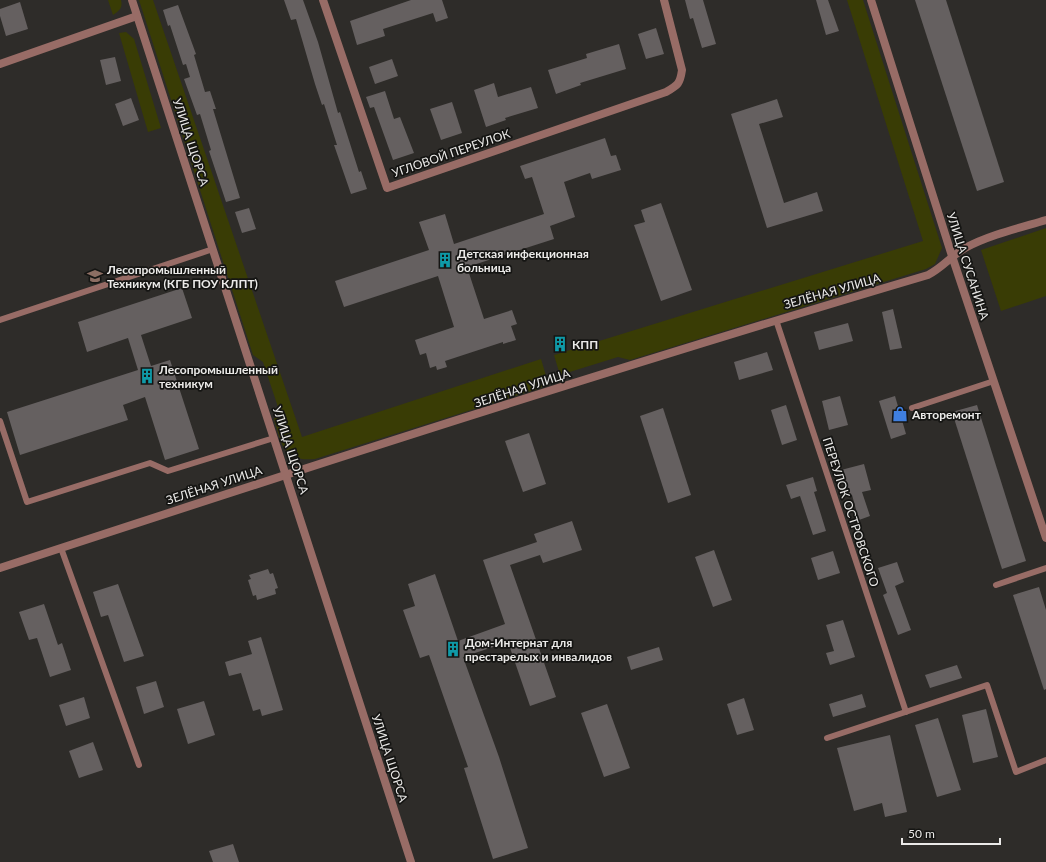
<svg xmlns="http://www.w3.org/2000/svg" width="1046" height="862" viewBox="0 0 1046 862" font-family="Lato,sans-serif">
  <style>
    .green { fill: #393c05 }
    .building { fill: #656060 }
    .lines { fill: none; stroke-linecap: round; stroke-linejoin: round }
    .service { stroke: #986c66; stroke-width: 6 }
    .minor { stroke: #986c66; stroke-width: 8 }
    .tertiary { stroke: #986c66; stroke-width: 8 }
    .labels { text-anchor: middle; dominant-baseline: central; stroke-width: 3.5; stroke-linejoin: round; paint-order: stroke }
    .street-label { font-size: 12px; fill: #ebeae8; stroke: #151513 }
    .poi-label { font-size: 12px; font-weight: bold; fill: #ebeae8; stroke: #151513; text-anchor: start }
  </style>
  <rect width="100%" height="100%" fill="#2e2c29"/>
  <g class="green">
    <path d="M108,0H121C123,8 119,11 113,15Z"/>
    <path d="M139,0H153L302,437L541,359L547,379L541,388L315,459C283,462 282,445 274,419L279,410L263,362L253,355Z"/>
    <path d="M847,0H863L942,248L935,264L926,269L630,360L618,357L560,375L554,355L923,241Z"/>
    <path d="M126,32L134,39L161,128L148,132L119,33Z"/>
    <path d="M1046,228V296L1001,311L981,250Z"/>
  </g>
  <g class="building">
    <path d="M284,0H303L318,42L338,113L340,112L359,172L361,171L367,189L351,194L334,145H337L324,104L322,105L315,84L296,19L291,20Z"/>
    <path d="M411,0H442L448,18L436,22L433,13L383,29L385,36L357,45L350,21Z"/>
    <path d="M685,0H703L716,44L702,48L693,18L690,19Z"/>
    <path d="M816,0H828L839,31L826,35Z"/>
    <path d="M915,0H946L1004,182L977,191Z"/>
    <path d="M20,2L28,29L6,36L0,16V9Z"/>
    <path d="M178,5L196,54L194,55L205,92L210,91L216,109H213L240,198L226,202L209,151L211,150L200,114L197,115L184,79L190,77L186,64L183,65L170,25L168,26L163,10Z"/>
    <path d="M656,28L664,54L646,59L638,34Z"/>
    <path d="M619,44L626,69L580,83L581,85L556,94L548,70L587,58L586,54Z"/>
    <path d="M115,57L121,81L106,85L100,60Z"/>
    <path d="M392,59L398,76L375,84L369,67Z"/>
    <path d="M494,83L498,97L531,87L538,108L505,118L506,120L486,127L474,90Z"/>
    <path d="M385,91L394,119L400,117L414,153L393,160L374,107L370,108L366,97Z"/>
    <path d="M131,98L139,120L123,126L115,104Z"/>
    <path d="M777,99L783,117L759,124L784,203L817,192L823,211L767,228L731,114Z"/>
    <path d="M452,102L462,133L441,140L430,109Z"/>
    <path d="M605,138L611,156L616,155L621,170L592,179L590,173L564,182L575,217L550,226L554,239L467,267L484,319L512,310L517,324L511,326L516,340L503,344V342L445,361L447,367L437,370L436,366L430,368L426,353L420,355L415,340L454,327L438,276L344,307L335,281L429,250L419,222L445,214L454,244L544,214L532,177L525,179L520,166Z"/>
    <path d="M661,203L692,290L661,301L634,225L645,222L641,210Z"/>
    <path d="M249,208L256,229L242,233L235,212Z"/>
    <path d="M182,288L192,318L141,335L151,366L170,360L199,449L165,460L145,397L123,405L128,420L20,455L7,412L138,370L128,338L87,352L78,322Z"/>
    <path d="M893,309L902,348L890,350L882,312Z"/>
    <path d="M848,323L853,341L819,350L814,332Z"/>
    <path d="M767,352L773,370L739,380L734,362Z"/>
    <path d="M840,396L848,425L829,430L822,401Z"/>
    <path d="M895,396L906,434L891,439L879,401Z"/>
    <path d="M786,405L797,440L782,445L771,410Z"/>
    <path d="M977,405L1026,561L1002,569L952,412Z"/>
    <path d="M663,408L691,495L668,503L640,416Z"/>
    <path d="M529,433L546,484L523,492L505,441Z"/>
    <path d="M864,464L871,490L862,492L870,516L859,520L852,495L848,496L841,470Z"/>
    <path d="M813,477L817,491L814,492L826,531L813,535L800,496L791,499L786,485Z"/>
    <path d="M572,521L582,550L543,563L540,555L510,565L556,697L530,706L508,642L463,657L499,757L528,848L493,859L464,768L468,767L429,655L420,658L403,610L415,606L408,584L435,574L458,641L505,624L483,560L537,542L534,534Z"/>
    <path d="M714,550L732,600L713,607L695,557Z"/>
    <path d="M833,551L840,573L818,580L811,558Z"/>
    <path d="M897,562L904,582L895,586L911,630L898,635L883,595L887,593L878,568Z"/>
    <path d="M268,569L270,574L273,573L278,588L275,589L276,594L257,600L256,595L253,596L248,580L251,579L249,575Z"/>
    <path d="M118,584L144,656L124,662L108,615L101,617L93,592Z"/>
    <path d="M1039,587L1046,610V689L1044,690L1013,595Z"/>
    <path d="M44,604L58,645L62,643L71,670L50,677L37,638L29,640L19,612Z"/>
    <path d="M843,620L855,657L830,665L826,653L834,651L826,625Z"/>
    <path d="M261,637L283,710L262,716L260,709L253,711L241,673L229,676L225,662L252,654L248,641Z"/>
    <path d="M659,647L663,660L631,670L627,657Z"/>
    <path d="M957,665L962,678L930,688L925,675Z"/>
    <path d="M156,681L164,707L144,714L136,687Z"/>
    <path d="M862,694L866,707L833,717L829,704Z"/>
    <path d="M84,697L90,718L66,726L59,705Z"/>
    <path d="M744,698L754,730L737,735L727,704Z"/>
    <path d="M204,701L215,735L188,744L177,709Z"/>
    <path d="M607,704L630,768L604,777L581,713Z"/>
    <path d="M986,709L998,757L973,763L962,715Z"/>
    <path d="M938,718L961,790L937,797L915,725Z"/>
    <path d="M890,735L907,812L885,817L882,803L854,811L837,748Z"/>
    <path d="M93,742L103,770L79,778L69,751Z"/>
    <path d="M233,844L239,862H213L209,851Z"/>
  </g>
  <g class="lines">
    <g class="service">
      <path d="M0,320L213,249"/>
      <path d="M776,320L906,712"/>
      <path d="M912,408L994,381"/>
      <path d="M0,421L27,502L150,463L168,471L274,438"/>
      <path d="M61,548L139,765"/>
      <path d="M996,585L1046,568"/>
      <path d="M827,738L987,685L1016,772L1046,760"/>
    </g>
    <g class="minor">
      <path d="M323,0L387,188L666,92C678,85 680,84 682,70L664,0"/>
      <path d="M871,0L952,256L1046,538"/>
      <path d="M0,64L137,16"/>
      <path d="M0,568C308,467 617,367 928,275C942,268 951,256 965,248C989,235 1019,228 1046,220"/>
    </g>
    <path class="tertiary" d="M132,0L411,862"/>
  </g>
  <defs>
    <symbol id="building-bare" viewBox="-9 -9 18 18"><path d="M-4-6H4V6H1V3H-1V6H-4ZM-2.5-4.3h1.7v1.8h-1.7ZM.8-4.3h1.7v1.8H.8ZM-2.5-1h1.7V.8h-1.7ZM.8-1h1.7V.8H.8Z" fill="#0f9aa8" stroke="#151513" stroke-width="2.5" paint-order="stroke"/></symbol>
    <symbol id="university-bare" viewBox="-9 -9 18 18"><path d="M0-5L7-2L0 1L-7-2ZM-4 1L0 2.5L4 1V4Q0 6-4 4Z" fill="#8d6e63" stroke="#151513" stroke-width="2.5" paint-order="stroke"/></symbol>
    <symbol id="shop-bare" viewBox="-9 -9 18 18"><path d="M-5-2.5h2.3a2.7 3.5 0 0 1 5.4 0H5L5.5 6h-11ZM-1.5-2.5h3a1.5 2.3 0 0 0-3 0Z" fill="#3f7fe0" stroke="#151513" stroke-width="2.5" paint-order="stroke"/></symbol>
  </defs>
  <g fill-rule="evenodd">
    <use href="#building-bare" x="434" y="249" width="22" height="22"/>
    <use href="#university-bare" x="84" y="265" width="22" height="22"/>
    <use href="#building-bare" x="549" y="333" width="22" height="22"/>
    <use href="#building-bare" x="136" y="365" width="22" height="22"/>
    <use href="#shop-bare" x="889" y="403" width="22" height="22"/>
    <use href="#building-bare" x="442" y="638" width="22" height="22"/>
  </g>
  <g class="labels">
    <g class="street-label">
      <text transform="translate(191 142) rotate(72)">УЛИЦА ЩОРСА</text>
      <text transform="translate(451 153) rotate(-19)">УГЛОВОЙ ПЕРЕУЛОК</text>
      <text transform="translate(968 266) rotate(72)">УЛИЦА СУСАНИНА</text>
      <text transform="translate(832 291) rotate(-16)">ЗЕЛЁНАЯ УЛИЦА</text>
      <text transform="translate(522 388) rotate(-18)">ЗЕЛЁНАЯ УЛИЦА</text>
      <text transform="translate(291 450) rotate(72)">УЛИЦА ЩОРСА</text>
      <text transform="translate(214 485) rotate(-18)">ЗЕЛЁНАЯ УЛИЦА</text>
      <text transform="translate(851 512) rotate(72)">ПЕРЕУЛОК ОСТРОВСКОГО</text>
      <text transform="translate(390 758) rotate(72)">УЛИЦА ЩОРСА</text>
    </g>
    <g class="poi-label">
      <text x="457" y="253">Детская инфекционная<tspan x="457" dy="14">больница</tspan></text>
      <text x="107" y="269">Лесопромышленный<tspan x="107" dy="14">Техникум (КГБ ПОУ КЛПТ)</tspan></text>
      <text x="572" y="344">КПП</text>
      <text x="159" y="369">Лесопромышленный<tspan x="159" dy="14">техникум</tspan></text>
      <text x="912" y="414">Авторемонт</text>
      <text x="465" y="642">Дом-Интернат для<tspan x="465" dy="14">престарелых и инвалидов</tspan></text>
    </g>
  </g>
  <path d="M902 838v6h98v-6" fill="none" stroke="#ebeae8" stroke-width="2"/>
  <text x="908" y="838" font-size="12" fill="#ebeae8" stroke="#151513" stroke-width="3" paint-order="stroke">50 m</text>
</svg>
